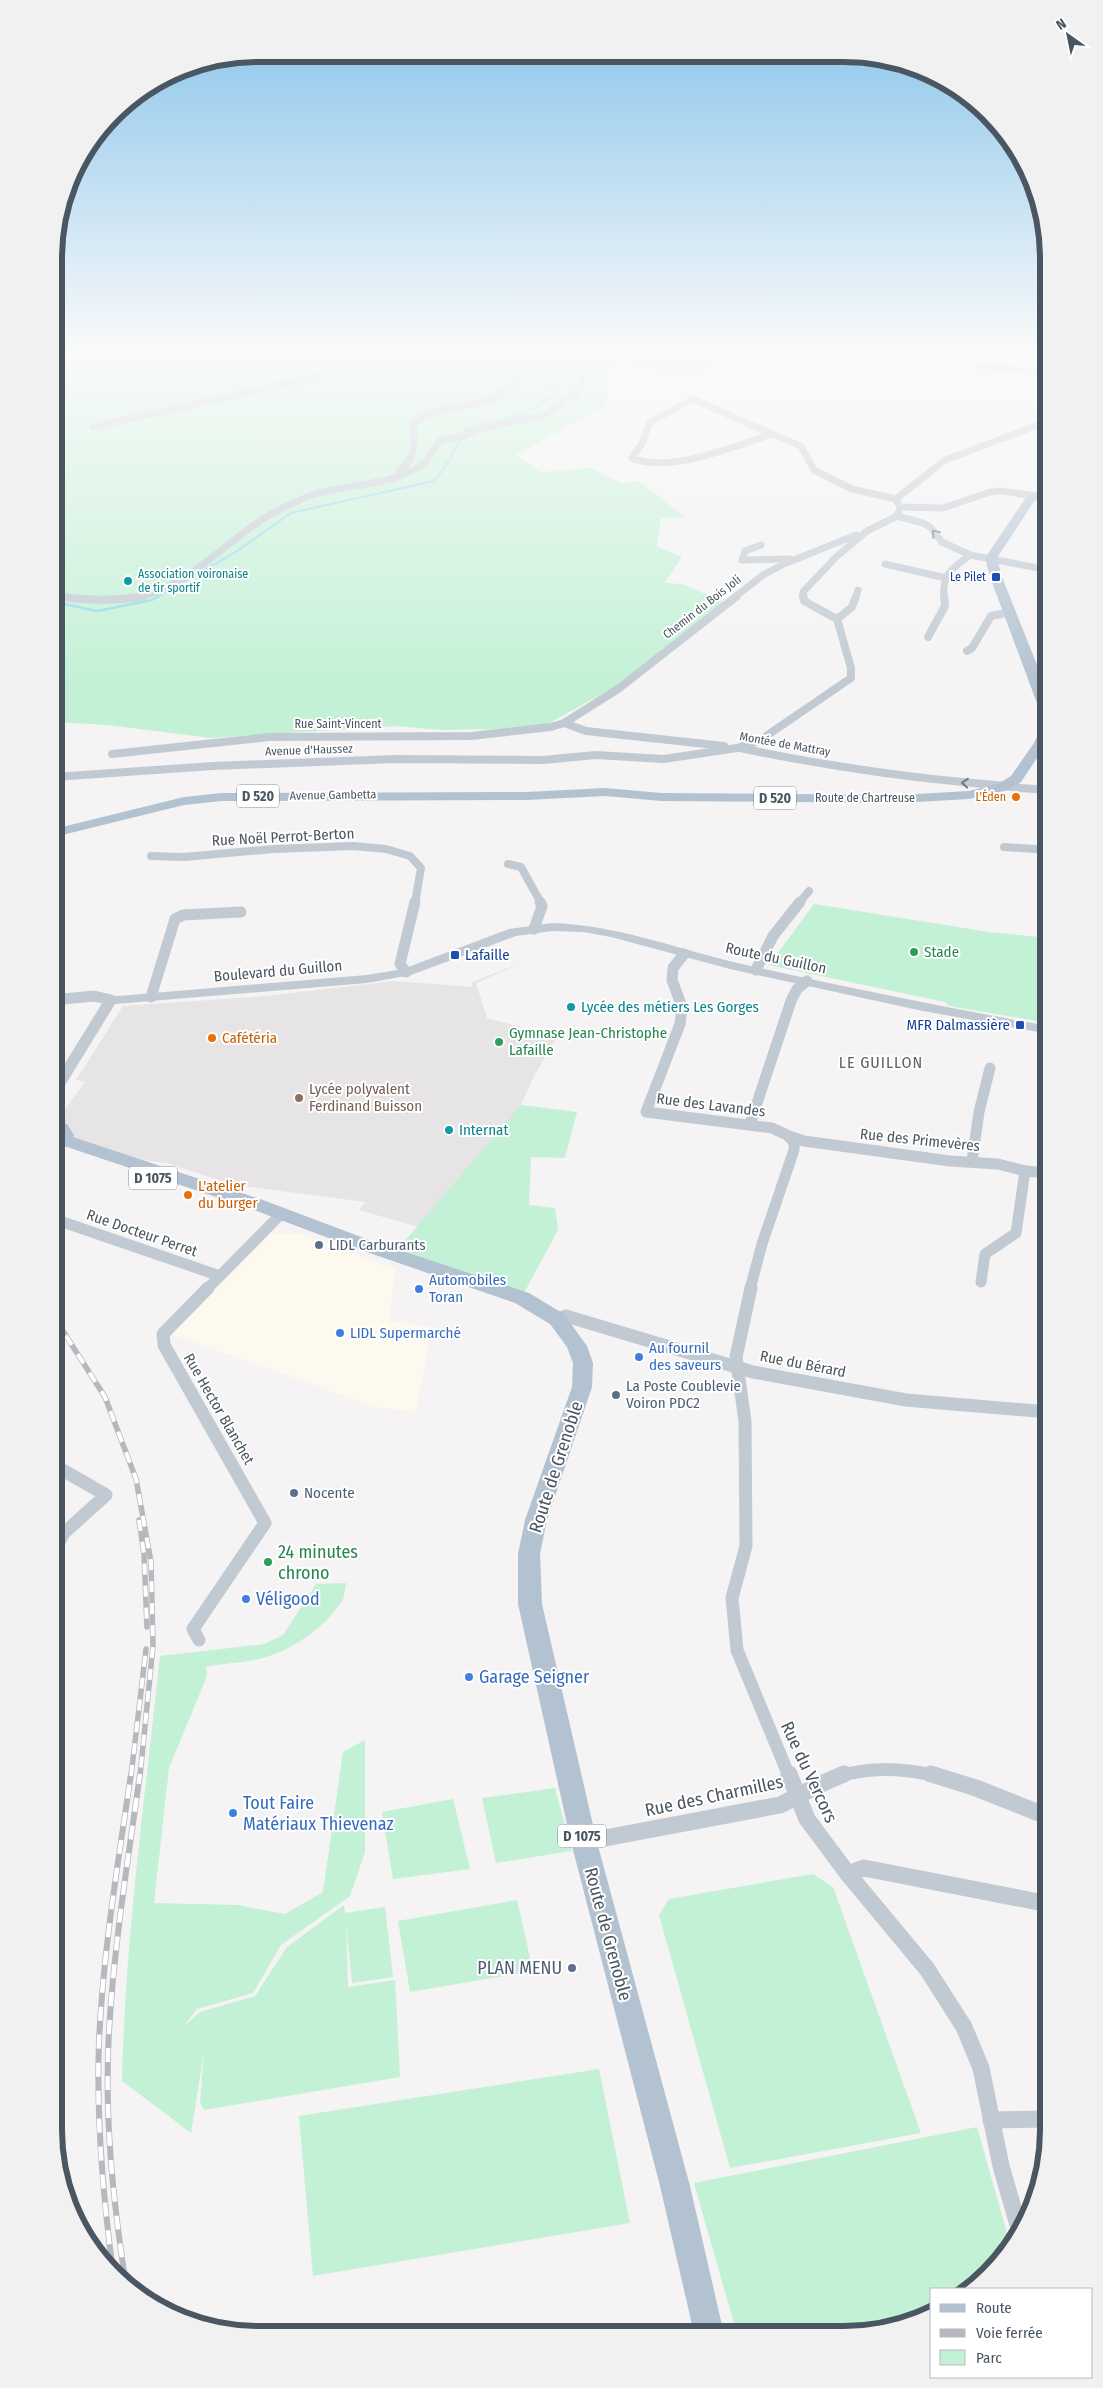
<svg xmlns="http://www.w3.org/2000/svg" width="1103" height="2388" viewBox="0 0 1103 2388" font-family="'Fira Sans Condensed',sans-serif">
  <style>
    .commercial { fill: #fdf9ef }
    .education { fill: #e6e4e5 }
    .green { fill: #c3f1d5 }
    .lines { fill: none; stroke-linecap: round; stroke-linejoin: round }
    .stream-far1 { stroke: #90daee; stroke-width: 2 }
    .stream { stroke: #90daee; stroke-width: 2.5 }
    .minor-far4 { stroke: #c1cad2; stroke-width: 7 }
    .minor-far3 { stroke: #c1cad2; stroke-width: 8 }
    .minor-far2 { stroke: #c1cad2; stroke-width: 11 }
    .minor-far1 { stroke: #c1cad2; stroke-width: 13 }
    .minor { stroke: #c1cad2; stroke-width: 17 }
    .tertiary { fill: #c1cad2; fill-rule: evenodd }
    .primary { fill: #b3c2d1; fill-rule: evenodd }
    .rail-far1-casing { stroke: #b5b8bd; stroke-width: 5.5 }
    .rail-casing { stroke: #b5b8bd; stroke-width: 6 }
    .rail-far1 { stroke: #fff; stroke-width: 4; stroke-dasharray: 11; stroke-linecap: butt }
    .rail { stroke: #fff; stroke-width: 4.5; stroke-dasharray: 14; stroke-linecap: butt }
    .oneway { stroke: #6e7983 }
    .transit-dot { fill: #1a4fb4; stroke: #fff; stroke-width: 2 }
    .culture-dot { fill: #0f9aa8; stroke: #fff; stroke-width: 2 }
    .food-dot { fill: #e8710a; stroke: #fff; stroke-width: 2 }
    .leisure-dot { fill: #2e9e5b; stroke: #fff; stroke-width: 2 }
    .education-dot { fill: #8d6e63; stroke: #fff; stroke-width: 2 }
    .service-dot { fill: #5c6f8a; stroke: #fff; stroke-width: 2 }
    .shop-dot { fill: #3f7fe0; stroke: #fff; stroke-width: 2 }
    .labels { text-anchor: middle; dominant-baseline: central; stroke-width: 4; stroke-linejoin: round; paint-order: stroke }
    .far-culture-label { font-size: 12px; fill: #0d838f; stroke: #fff; text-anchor: start }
    .far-transit-label { font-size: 12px; fill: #164399; stroke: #fff; text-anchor: end }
    .far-street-label { font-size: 12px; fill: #4a5661; stroke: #fff }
    .far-food-label { font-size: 12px; fill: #c56008; stroke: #fff; text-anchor: end }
    .shield { fill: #fff; stroke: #808990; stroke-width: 1 }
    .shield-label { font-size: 14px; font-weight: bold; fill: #4a5661 }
    .street-label { font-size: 15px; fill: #4a5661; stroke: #fff }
    .leisure-label { font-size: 15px; fill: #27864d; stroke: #fff; text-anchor: start }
    .transit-label { font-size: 15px; fill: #164399; stroke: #fff; text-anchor: start }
    .culture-label { font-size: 15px; fill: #0d838f; stroke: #fff; text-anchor: start }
    .food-label { font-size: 15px; fill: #c56008; stroke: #fff; text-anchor: start }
    .education-label { font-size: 15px; fill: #785e54; stroke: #fff; text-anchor: start }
    .service-label { font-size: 15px; fill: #4e5e75; stroke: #fff; text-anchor: start }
    .shop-label { font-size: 15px; fill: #366cbe; stroke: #fff; text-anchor: start }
    .neighbourhood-label { font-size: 16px; letter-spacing: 1px; fill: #5f6368; stroke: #fff }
    .near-street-label { font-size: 18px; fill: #4a5661; stroke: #fff }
    .near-leisure-label { font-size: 18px; fill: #27864d; stroke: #fff; text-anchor: start }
    .near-shop-label { font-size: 18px; fill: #366cbe; stroke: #fff; text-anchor: start }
    .near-service-label { font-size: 18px; fill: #4e5e75; stroke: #fff; text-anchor: end }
    .rim { fill: none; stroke: #4a5661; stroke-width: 6 }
  </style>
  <rect width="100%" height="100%" fill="#f5f3f3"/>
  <path class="commercial" d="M297,1233L395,1269L390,1321L432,1327L416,1412L376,1407L171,1334L271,1234Z"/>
  <path class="education" d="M526,961L476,983L487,1018L557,1037L534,1076L521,1105L523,1116L433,1226H415L359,1210L366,1202L234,1185L167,1163L125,1158L70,1137V1129L65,1123L57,1120L85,1082L76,1080L123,1006L266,996L394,981L472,987V982Z"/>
  <g class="green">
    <path d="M54,353H738L703,372L665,373L622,366L601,377L609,390L606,406L516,455L540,472L591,468L623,484L638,481L686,517L661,518L657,546L682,557L664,583L682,584L724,602L623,682L548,724L496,729L441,730L395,726L211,738L107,725L54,722Z"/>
    <path d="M814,904L989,932L1049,938V1023L949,1006L945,1002L769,965Z"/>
    <path d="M521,1105L577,1112L565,1158L531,1157L529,1205L555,1208L558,1230L524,1293L397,1250Z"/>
    <path d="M346,1583C345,1588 345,1596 342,1601C326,1626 294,1649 266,1657C247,1663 225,1663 206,1667L207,1676L169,1768L154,1903L237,1905L285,1914L323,1892L343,1752L365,1740V1852L350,1896L281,1945L253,1993L197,2009L184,2026L200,2012L255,1996L287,1947L344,1905L345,1913L385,1907L393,1977L352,1983L346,1922L348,1987L395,1980L400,2077L204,2110L200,2103L204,2052L191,2133L122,2081C125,1938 145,1798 160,1656L264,1644L283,1635L316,1584Z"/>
    <path d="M555,1788L572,1851L496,1863L482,1798Z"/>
    <path d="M453,1799L470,1869L393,1879L382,1812Z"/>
    <path d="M813,1874L833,1887L921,2133L730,2168L659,1915L669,1899Z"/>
    <path d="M517,1900L533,1971L410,1992L398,1921Z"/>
    <path d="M599,2069L630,2223L313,2276L299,2116Z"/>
    <path d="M977,2127L1011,2247L1007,2255L970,2289H932V2312L901,2326L845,2334H737L694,2183Z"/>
  </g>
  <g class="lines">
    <path class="stream-far1" d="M157,597L234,553L291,513L434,481L446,466L466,429C497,420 530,418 554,394L547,370L559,358L571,353"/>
    <path class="stream" d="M54,602L97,611L152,600L159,596"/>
    <g class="minor-far4">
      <path d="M987,371L979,366L1049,372"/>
      <path d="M693,399L772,434C736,446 668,474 632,458L643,442L649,423Z"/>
      <path d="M93,427L303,380L358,362L373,353"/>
      <path d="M772,434L801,446L814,470L852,489L896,499"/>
      <path d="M399,470C417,460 414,441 413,423L426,415L446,409L492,400L518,381L505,370L499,353"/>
      <path d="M896,499L945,460L1049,421"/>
      <path d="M900,507L943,508L990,492L1001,491L1035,496"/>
      <path d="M897,516L923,523L930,527L942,542L970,555L1049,570"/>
      <path d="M761,545L745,551L742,560L789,559"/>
      <path d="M885,564L946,578"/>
      <path d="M54,596L63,597"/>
      <path d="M138,597C196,585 234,529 287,506C296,502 305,497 315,494C346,484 404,485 427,460C432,454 436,447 440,441L464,436L478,429L547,414L579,391L583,379L577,363L581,357L594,353"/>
      <path d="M735,597L763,575L784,564L856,535"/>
      <path d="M804,597L803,592L836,557L867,531L897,516L900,507L896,499"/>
      <path d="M856,597L858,590"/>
      <path d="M944,597C942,573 952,569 970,555"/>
    </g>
    <g class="minor-far3">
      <path d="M54,596C85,600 113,602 144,596"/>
      <path d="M837,619L852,607L856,596"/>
      <path d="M928,637L945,606L944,596"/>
      <path d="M967,651L972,648L991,616L1011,612"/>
      <path d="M564,723L586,731L724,746"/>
      <path d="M740,748C817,764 895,776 973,783C1000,785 1022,790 1049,789"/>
      <path d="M112,754L269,737L471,736L551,727L564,723L618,689L737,596"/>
      <path d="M54,777L213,766L395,759L543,760L596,755L664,759L737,748L759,741L851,678V668L837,619L804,601L803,596"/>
      <path d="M1004,847L1049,850"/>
      <path d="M151,856L184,857L274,849L353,846L386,849L410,856L421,868L415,903"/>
      <path d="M508,864L521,867L541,903"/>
      <path d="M799,903L809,891"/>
    </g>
    <g class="minor-far2">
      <path d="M534,929L542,906L540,902"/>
      <path d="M684,954L673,968L672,980L682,1007L680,1024L646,1112L772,1128L787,1135L794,1142V1150L762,1244L750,1289"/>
      <path d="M756,970L773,936L800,902"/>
      <path d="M406,972L400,964L415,902"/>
      <path d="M151,997L175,919L183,915L241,912"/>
      <path d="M54,1000L94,996L111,1000"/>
      <path d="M750,1124L791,1001L797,989L807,981"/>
      <path d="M789,1136L804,1141L950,1161L998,1164L1025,1171L1049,1173"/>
      <path d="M972,1161L979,1112L990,1068"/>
      <path d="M54,1219L220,1276"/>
      <path d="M981,1282L985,1254L1016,1233L1025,1171"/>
      <path d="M207,1289L281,1214"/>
    </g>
    <g class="minor-far1">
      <path d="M751,1288L736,1357L745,1421L746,1546L732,1598L737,1650L789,1776"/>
      <path d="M557,1319L566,1316L753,1372L906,1400L1049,1412"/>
      <path d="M54,1465L106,1495L64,1533L54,1550"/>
      <path d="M199,1640L193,1629L265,1523L164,1345L163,1334L208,1288"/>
      <path d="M840,1776C871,1767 904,1768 936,1776"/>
    </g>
    <g class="minor">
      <path d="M789,1774L807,1819L848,1874L927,1969L964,2027L981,2068L1001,2166L1020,2232"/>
      <path d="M931,1774L976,1788L1049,1817"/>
      <path d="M584,1842L780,1805L823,1783L844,1774"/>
      <path d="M848,1874L864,1868L1049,1904"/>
      <path d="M991,2120L1049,2119"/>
    </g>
    <path class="tertiary" d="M552,923C615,925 672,947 733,962C838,986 943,1007 1049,1026V1034L918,1010L730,969L611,937L583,932L552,931L516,936L411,975L367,983L115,1004L61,1092L54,1096V1081L106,997L367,975L403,969L509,929Z"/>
    <g class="primary">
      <path d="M1049,484V492L1033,503L997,558L1002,577L1049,695V740L1021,782L1008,790L969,799L898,803L661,801L606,796L526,800L222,801L184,805L54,837V829L184,797L222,793L526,792L606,788L661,793L898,795L969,791L998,784L1011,776L1034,743L1044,722L990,577L985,558L1025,499Z"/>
      <path d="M54,1120L67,1124L74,1135L73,1137L263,1200L369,1240L529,1293L564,1314L587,1346L593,1363L592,1387L547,1520L540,1554L542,1604L597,1842L690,2186L724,2334L694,2333L660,2186L571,1842L518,1604V1554L525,1520L572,1387L573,1363L567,1347L550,1324L515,1303L355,1248L249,1208L64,1146L61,1150L54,1151Z"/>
    </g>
    <defs>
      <g id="rail-far1">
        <path d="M54,1317L105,1397L136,1479L151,1562L153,1646L140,1776"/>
        <path d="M139,1520L144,1554L147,1627"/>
        <path d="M131,1776L146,1649"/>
      </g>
      <g id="rail">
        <path d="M113,2272C103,2196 96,2119 99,2041C103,1952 118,1863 131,1774"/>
        <path d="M126,2285C113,2201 104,2116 109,2031C114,1945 128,1860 140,1774"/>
      </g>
    </defs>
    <use href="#rail-far1" class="rail-far1-casing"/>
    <use href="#rail" class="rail-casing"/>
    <use href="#rail-far1" class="rail-far1"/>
    <use href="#rail" class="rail"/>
  </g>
  <defs><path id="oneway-chevron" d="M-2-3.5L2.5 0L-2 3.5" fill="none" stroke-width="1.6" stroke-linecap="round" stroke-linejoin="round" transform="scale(1.25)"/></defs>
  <g class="oneway">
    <use href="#oneway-chevron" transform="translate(935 533) rotate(-130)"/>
    <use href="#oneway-chevron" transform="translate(965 783) rotate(-175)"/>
  </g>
  <linearGradient id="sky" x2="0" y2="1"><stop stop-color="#85c3ea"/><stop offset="0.51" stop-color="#fafafa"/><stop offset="1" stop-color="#fafafa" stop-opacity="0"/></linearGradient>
  <rect width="1103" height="688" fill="url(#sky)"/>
  <g class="transit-dot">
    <rect x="991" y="572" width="10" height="10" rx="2.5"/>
    <rect x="450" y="950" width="10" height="10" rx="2.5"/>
    <rect x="1015" y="1020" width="10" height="10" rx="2.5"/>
  </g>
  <g class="culture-dot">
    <circle cx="128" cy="581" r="5"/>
    <circle cx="571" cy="1007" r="5"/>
    <circle cx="449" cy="1130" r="5"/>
  </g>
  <g class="food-dot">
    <circle cx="1016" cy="797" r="5"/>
    <circle cx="212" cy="1038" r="5"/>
    <circle cx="188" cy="1195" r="5"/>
  </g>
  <g class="leisure-dot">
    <circle cx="914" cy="952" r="5"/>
    <circle cx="499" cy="1042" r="5"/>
    <circle cx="268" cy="1562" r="5"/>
  </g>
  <circle class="education-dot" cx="299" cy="1098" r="5"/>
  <g class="service-dot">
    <circle cx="319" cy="1245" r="5"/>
    <circle cx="616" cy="1395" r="5"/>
    <circle cx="294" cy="1493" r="5"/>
    <circle cx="572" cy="1968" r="5"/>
  </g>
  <g class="shop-dot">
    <circle cx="419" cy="1289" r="5"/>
    <circle cx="340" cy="1333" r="5"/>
    <circle cx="639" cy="1357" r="5"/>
    <circle cx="246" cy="1599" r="5"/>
    <circle cx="469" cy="1677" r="5"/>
    <circle cx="233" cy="1813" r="5"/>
  </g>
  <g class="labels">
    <g class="far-culture-label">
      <text x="138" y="574">Association voironaise<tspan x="138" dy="14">de tir sportif</tspan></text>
    </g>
    <g class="far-transit-label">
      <text x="986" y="577">Le Pilet</text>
    </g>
    <g class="far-street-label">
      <text transform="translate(702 607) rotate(-38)">Chemin du Bois Joli</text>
      <text x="338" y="724">Rue Saint-Vincent</text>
      <text transform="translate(785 744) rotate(10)">Montée de Mattray</text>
      <text transform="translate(309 750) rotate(-2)">Avenue d'Haussez</text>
      <text transform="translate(333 795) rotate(-1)">Avenue Gambetta</text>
      <text x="865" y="798">Route de Chartreuse</text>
    </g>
    <g class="far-food-label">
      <text x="1006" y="797">L'Éden</text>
    </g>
    <g class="shield">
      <rect x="237" y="784.5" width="42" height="23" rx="4"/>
      <rect x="754" y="786.5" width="42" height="23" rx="4"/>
      <rect x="129" y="1166.5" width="48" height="23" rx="4"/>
      <rect x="558" y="1824.5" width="48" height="23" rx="4"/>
    </g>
    <g class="shield-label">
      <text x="258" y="796">D 520</text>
      <text x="775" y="798">D 520</text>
      <text x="153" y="1178">D 1075</text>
      <text x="582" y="1836">D 1075</text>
    </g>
    <g class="street-label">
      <text transform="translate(283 837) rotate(-3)">Rue Noël Perrot-Berton</text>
      <text transform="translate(776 958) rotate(12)">Route du Guillon</text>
      <text transform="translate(278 971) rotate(-5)">Boulevard du Guillon</text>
      <text transform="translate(711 1105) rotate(7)">Rue des Lavandes</text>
      <text transform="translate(920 1140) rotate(6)">Rue des Primevères</text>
      <text transform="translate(142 1233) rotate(19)">Rue Docteur Perret</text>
      <text transform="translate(803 1364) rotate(11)">Rue du Bérard</text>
      <text transform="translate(219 1409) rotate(60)">Rue Hector Blanchet</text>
    </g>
    <g class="leisure-label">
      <text x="924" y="952">Stade</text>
      <text x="509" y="1033">Gymnase Jean-Christophe<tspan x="509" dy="17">Lafaille</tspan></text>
    </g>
    <g class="transit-label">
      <text x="465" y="955">Lafaille</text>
      <text x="1010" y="1025" text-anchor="end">MFR Dalmassière</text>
    </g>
    <g class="culture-label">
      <text x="581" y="1007">Lycée des métiers Les Gorges</text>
      <text x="459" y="1130">Internat</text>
    </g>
    <g class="food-label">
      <text x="222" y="1038">Cafétéria</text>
      <text x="198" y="1186">L'atelier<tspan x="198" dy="17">du burger</tspan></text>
    </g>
    <g class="education-label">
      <text x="309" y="1089">Lycée polyvalent<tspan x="309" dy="17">Ferdinand Buisson</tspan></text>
    </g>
    <g class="service-label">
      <text x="329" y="1245">LIDL Carburants</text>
      <text x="626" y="1386">La Poste Coublevie<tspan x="626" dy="17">Voiron PDC2</tspan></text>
      <text x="304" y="1493">Nocente</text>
    </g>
    <g class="shop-label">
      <text x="429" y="1280">Automobiles<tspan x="429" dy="17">Toran</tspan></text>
      <text x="350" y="1333">LIDL Supermarché</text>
      <text x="649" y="1348">Au fournil<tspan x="649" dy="17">des saveurs</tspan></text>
    </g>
    <g class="neighbourhood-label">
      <text x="881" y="1062">LE GUILLON</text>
    </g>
    <g class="near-street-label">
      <text transform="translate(556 1467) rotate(-72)">Route de Grenoble</text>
      <text transform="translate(809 1772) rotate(65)">Rue du Vercors</text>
      <text transform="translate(714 1796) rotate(-12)">Rue des Charmilles</text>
      <text transform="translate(608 1934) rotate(75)">Route de Grenoble</text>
    </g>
    <g class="near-leisure-label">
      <text x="278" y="1552">24 minutes<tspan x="278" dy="21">chrono</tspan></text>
    </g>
    <g class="near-shop-label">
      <text x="256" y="1599">Véligood</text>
      <text x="479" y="1677">Garage Seigner</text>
      <text x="243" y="1803">Tout Faire<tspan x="243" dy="21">Matériaux Thievenaz</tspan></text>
    </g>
    <g class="near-service-label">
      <text x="562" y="1968">PLAN MENU</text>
    </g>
  </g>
  <path d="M0 0H1103V2388H0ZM258 62H844A196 196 0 0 1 1040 258V2130A196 196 0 0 1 844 2326H258A196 196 0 0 1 62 2130V258A196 196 0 0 1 258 62Z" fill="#f1f1f2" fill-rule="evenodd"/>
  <path class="rim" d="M258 62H844A196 196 0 0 1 1040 258V2130A196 196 0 0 1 844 2326H258A196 196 0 0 1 62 2130V258A196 196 0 0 1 258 62Z"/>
  <rect x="930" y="2288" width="162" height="90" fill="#ffffff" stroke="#b7bbc0"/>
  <rect x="940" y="2304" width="25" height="8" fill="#b3c2d1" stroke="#b7bbc0"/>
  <text x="976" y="2313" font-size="15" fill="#4a5661">Route</text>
  <rect x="940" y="2329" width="25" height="8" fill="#b5b8bd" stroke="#b7bbc0"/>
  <text x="976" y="2338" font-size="15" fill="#4a5661">Voie ferrée</text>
  <rect x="940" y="2350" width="25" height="15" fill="#c3f1d5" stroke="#b7bbc0"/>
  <text x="976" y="2363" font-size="15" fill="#4a5661">Parc</text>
  <g transform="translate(1068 35) rotate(327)" stroke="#ffffff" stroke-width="4" paint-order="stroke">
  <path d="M0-4L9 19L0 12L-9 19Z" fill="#4a5661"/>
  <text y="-8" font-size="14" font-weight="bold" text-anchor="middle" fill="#4a5661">N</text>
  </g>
</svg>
